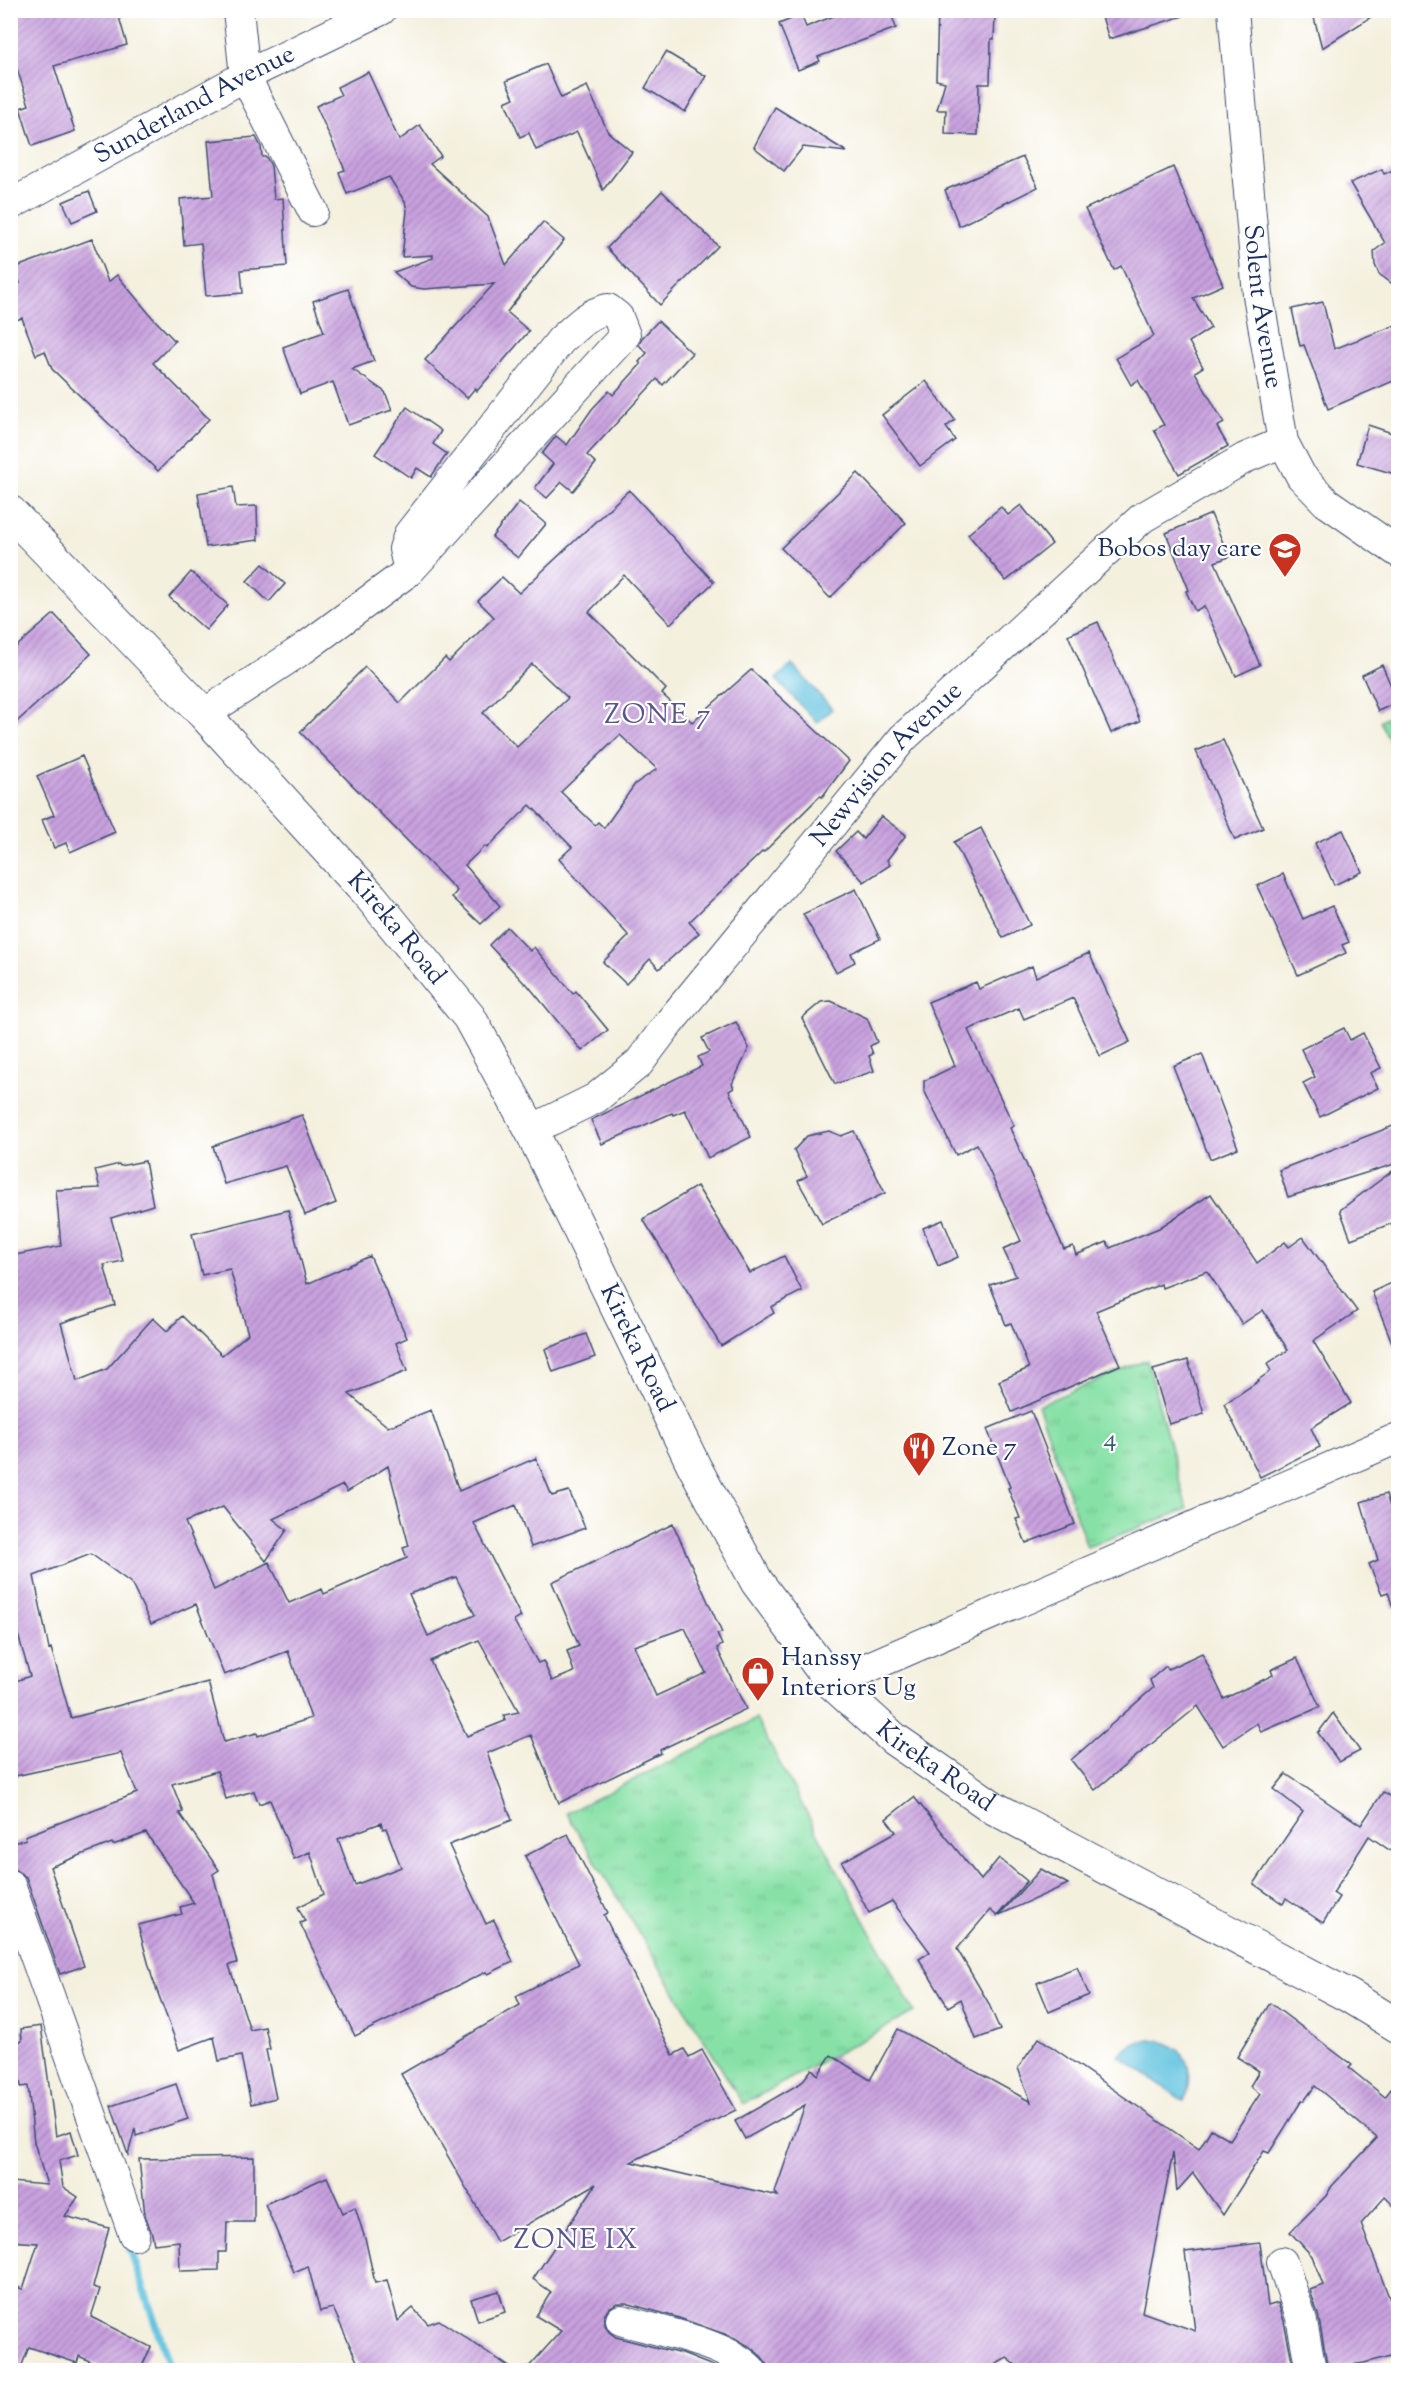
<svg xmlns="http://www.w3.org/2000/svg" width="1409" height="2381" viewBox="0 0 1409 2381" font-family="'Sorts Mill Goudy',serif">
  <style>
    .grass { fill: url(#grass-tufts); stroke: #518882; stroke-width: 1.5 }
    .water { fill: #61c3df; stroke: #3e799e; stroke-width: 1.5 }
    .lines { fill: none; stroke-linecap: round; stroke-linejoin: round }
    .stream { stroke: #61c3df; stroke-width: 8 }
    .building { fill: url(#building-hatch); fill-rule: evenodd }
    .street-casing { stroke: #3c4c71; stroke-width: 32 }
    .secondary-casing { stroke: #3c4c71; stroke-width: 35 }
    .street { stroke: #fff; stroke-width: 30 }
    .secondary { stroke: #fff; stroke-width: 33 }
    .labels { text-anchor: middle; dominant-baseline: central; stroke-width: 4.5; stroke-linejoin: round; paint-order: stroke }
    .street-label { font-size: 26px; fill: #1b2f5e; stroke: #fff }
    .poi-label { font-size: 26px; fill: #1b2f5e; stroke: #fff; text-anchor: start }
    .park-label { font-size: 26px; fill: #365c70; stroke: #fff }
    .quarter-label { font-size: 28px; letter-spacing: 1.5px; fill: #58578b; stroke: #fff }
  </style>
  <defs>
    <pattern id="grass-tufts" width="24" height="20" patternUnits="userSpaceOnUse" patternTransform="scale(1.5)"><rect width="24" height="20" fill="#87e1a6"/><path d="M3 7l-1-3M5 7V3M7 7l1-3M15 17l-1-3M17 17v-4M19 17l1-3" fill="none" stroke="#74c191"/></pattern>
    <pattern id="building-hatch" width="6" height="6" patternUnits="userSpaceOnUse" patternTransform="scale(1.5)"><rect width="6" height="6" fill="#c9a1df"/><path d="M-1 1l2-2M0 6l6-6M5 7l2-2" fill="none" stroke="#a284b8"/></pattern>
  </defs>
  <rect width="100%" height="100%" fill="#fff"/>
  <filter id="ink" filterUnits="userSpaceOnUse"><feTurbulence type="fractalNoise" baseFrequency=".0167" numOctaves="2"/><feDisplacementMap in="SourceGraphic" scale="12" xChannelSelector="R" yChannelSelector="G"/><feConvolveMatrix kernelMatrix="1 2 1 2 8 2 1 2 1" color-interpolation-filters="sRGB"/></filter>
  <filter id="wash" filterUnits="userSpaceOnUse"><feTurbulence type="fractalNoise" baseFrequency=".008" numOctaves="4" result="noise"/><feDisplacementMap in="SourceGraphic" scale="24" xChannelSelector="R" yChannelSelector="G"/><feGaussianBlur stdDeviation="1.35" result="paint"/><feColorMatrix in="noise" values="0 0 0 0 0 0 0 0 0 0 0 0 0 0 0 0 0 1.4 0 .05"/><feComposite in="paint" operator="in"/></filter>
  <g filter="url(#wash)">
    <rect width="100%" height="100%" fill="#f4f0de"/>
    <g class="grass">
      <path d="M1398,713V761L1380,721Z"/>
      <path d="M1147,1360L1187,1509L1087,1547L1038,1405Z"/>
      <path d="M756,1719L914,2012L743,2104L566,1813Z"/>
    </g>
    <g class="water">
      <path d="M792,664L832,709L817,723L776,679Z"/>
      <path d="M1150,2039C1185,2043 1198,2069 1184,2101L1119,2056C1128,2046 1136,2041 1150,2039Z"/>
    </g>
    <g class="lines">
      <path class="stream" d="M127,2239L171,2370"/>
    </g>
    <g id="blocks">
      <g class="building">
        <path d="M10,10H117L127,45L54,66L75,131L32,146L20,108L29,105L10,48Z"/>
        <path d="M849,10H890L896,28L818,57L820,61L798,70L779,24L801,15L806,27Z"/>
        <path d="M938,10H976L995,17L994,39H991L990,84H979L978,135L945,134L946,110H937L945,82L936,80Z"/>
        <path d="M1100,10H1182L1183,16L1109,39Z"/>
        <path d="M1312,10H1382L1322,48Z"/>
        <path d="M666,52L706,76L685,112L645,88Z"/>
        <path d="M546,64L561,98L587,86L608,132L632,152L603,190L577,132L536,150L529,133L520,137L505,102L514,98L506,81Z"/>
        <path d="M368,72L399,140L420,125L441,156L430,164L488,217L506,265L543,222L564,240L507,312L529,331L477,391L475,388L467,398L425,360L494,284L424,289L411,287L394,272L433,258V255L402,257L407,210L405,202L389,177L347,194L339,172L345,170L316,106L341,95L337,87Z"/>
        <path d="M775,107L847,152L803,147L784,171L754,147Z"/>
        <path d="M256,137L261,147L262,157H266L271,166L274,199L283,198L287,266L241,270L243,293L206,296L201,243L184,245L180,199L213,196L208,141Z"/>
        <path d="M1023,157L1038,187L959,226L945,190Z"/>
        <path d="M1173,167L1223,285L1193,298L1211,328L1189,342L1203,367L1195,372L1224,423L1217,427L1228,446L1179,474L1154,430L1164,425L1138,380L1131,385L1116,358L1154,336L1121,266L1114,270L1085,209Z"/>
        <path d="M1398,168V288L1379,274L1375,265L1374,251L1385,243L1350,183L1382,169L1384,174Z"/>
        <path d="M89,191L97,211L72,222L63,202Z"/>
        <path d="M662,191L718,246L660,305L607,248Z"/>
        <path d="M92,239L108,282L117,275L152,317L175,341L153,363L209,419L158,471L52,369L45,351L36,355L22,318L16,320L10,304V286L20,283L14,268Z"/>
        <path d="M348,289L374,361L352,369L385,392L392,410L348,425L333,382L300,394L283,347L324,332L313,301Z"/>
        <path d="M1323,302L1334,349L1398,324V379L1328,409L1304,345L1300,346L1292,309Z"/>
        <path d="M658,321L692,353L663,385L657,379L587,455L596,463L573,491L562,482L547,498L535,488L553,464L542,454L556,436L567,445L592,409L609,391L613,395L641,364L639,362L647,353L639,345L642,338Z"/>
        <path d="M926,381L955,420L946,427L955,440L920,466L882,415Z"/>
        <path d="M407,407L441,431L433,444L447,454L431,477L417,468L411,478L375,454Z"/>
        <path d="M1368,425L1398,435V475L1357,463Z"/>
        <path d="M858,473L906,523L830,598L781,548Z"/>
        <path d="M233,487L236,507L257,506L258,540L206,547L198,493Z"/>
        <path d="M629,490L714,582L670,624L624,575L589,612L666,689L662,694L692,722L751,670L849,761L822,797L820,796L764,852L763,851L689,922L699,933L659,969L650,959L626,984L603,962L629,936L559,859L572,847L530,805L487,848L485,846L465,865L500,906L481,924L452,897L457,891L300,732L365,667L400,703L445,658L449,662L494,617L478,601L502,577L519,593ZM532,664L568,698L517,747L483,713ZM620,735L657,769L635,784L604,828L598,822L595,825L561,792Z"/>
        <path d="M519,502L546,524L518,558L492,537Z"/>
        <path d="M1021,505L1052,544L1006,581L968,534L1001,507L1008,515Z"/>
        <path d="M1211,514L1229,557L1215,562L1260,665L1236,676L1204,606L1195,611L1186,591L1189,590L1166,533Z"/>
        <path d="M263,564L285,584L269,602L247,581Z"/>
        <path d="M191,572L228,605L206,630L169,597Z"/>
        <path d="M54,614L91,654L10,728V652Z"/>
        <path d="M1098,622L1140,721L1111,733L1068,635Z"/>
        <path d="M1382,665L1398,702L1378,711L1362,675Z"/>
        <path d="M1223,740L1263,828L1235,840L1196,751Z"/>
        <path d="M82,756L115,832L70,852L66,843L54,848L42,820L54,815L37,776Z"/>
        <path d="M881,816L906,835L887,860L890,865L864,882L836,851L856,832L863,839Z"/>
        <path d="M981,828L1030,925L1003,938L954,842Z"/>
        <path d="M1343,830L1362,872L1334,885L1315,843Z"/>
        <path d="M1283,874L1303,919L1332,906L1349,942L1342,945L1346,953L1298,975L1257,886Z"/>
        <path d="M856,889L880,939L851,953L855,962L836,972L803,914Z"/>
        <path d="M507,927L530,951L534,947L573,994L576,991L608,1030L582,1051L526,983L525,984L489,945Z"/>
        <path d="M1089,953L1130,1042L1100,1056L1073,998L1024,1019L1019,1008L968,1030L1014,1126L1010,1128L1064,1249L1073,1246L1076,1255L1107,1242L1110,1248L1159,1228L1211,1194L1257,1263L1285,1242L1289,1247L1303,1237L1357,1311L1313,1341L1351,1403L1311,1428L1320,1447L1260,1477L1224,1404L1259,1381L1258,1380L1271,1371L1267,1364L1288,1350L1263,1310L1242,1324L1207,1271L1162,1288L1161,1284L1096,1311L1120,1365L1012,1412L999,1381L1029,1368L1011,1323L1006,1325L990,1285L1016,1276L1003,1249L1021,1241L977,1144L956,1155L924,1090V1081L955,1066L928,1002L976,982L979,989L1032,966L1036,977Z"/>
        <path d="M831,1001L867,1018L877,1042L870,1046L873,1054L869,1056L874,1071L835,1084L802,1018L821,1002Z"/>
        <path d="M736,1022L749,1048L732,1084L734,1088L729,1091L751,1137L708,1158L685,1110L673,1115L672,1113L602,1144L591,1120L702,1066L698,1057L709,1052L702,1038Z"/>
        <path d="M1344,1028L1350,1040L1363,1033L1381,1068L1370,1073L1378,1088L1320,1117L1303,1083L1315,1077L1301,1049Z"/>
        <path d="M1202,1054L1238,1148L1210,1159L1173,1066Z"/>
        <path d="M302,1115L336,1203L305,1215L286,1166L224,1184L213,1146Z"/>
        <path d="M1398,1124V1163L1288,1197L1279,1170Z"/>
        <path d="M829,1131L841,1136L854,1131L885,1193L822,1224L798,1181L807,1176L794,1150L807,1136Z"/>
        <path d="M145,1161L153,1205L111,1218L123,1261L104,1265L115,1305L61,1323L77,1381L107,1369L153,1318L167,1331L182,1316L222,1355L248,1334L230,1269L202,1275L192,1234L288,1210L307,1284L370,1256L407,1338L396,1343L407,1371L349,1394L388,1427L431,1410L459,1491L536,1458L552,1496L569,1491L585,1528L531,1547L516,1505L474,1523L521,1617L514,1621L538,1663L543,1661L552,1681L574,1672L567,1651L579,1646L552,1582L673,1524L722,1633L717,1634L722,1645L717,1648L746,1709L660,1750L661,1753L559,1803L531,1735L487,1753L512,1820L449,1845L486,1924L494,1920L513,1962L488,1974L486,1972L355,2036L300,1923L305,1921L298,1907L324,1894L310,1852L294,1859L270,1800L259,1804L254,1791L226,1799L217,1771L172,1784L183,1812L179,1813L219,1870L213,1874L237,1963L229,1965L250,2030L265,2027L270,2049L266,2050L276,2098L251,2104L241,2056L219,2061L214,2037L179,2050L152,1977L138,1925L182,1914L180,1907L194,1903L146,1833L113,1845L112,1843L50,1867L84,1966L60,1974L26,1877L12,1868L10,1864V1844L26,1839L25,1836L137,1793L121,1753L15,1776L10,1757V1683L30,1676L15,1624L10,1625V1256L61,1246L56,1190L100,1188L95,1170L119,1164L120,1166ZM388,1466L409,1546L403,1548L407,1558L324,1594L322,1589L289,1603L269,1562L214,1590L185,1522L223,1507L266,1561L287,1530L273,1519L343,1485L347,1492ZM91,1554L131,1583L151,1624L196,1604L224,1675L288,1651L311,1718L258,1736L257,1733L224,1742L208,1682L71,1718L51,1648L49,1649L34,1576ZM456,1577L475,1615L428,1636L409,1594ZM685,1628L706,1673L656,1696L634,1646ZM479,1640L519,1712L504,1715L505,1721L467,1736L430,1661ZM381,1823L383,1829L386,1828L401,1867L355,1885L338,1839Z"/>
        <path d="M1398,1167V1221L1351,1239L1340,1210Z"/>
        <path d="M697,1186L750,1273L784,1256L802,1291L771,1307L774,1313L721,1346L643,1219Z"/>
        <path d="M943,1220L958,1257L938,1266L923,1228Z"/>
        <path d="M1398,1280V1355H1397L1372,1292Z"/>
        <path d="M586,1334L595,1357L553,1372L545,1349Z"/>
        <path d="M1188,1360L1204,1414L1169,1424L1153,1370Z"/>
        <path d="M1031,1411L1075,1524L1026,1543L1016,1519L1020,1518L1008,1488L1010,1487L987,1429Z"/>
        <path d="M1386,1494L1398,1533V1607L1393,1608L1388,1592L1382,1594L1369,1564L1378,1560L1361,1502Z"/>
        <path d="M1202,1653L1224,1699L1273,1675L1271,1670L1297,1658L1320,1707L1261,1732L1257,1723L1223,1746L1198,1706L1095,1790L1071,1760L1153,1688L1150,1680L1166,1666L1168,1669Z"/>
        <path d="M1333,1713L1360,1751L1339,1762L1318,1733Z"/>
        <path d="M1286,1774L1361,1825L1383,1792L1398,1802V1856L1369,1836L1333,1893L1339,1897L1323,1923L1286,1898L1283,1904L1254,1884L1303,1812L1274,1789Z"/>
        <path d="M914,1797L981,1880L999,1858L1027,1881L997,1916L990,1910L957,1949L988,2002L1000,2030L976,2039L961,1999L948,2007L919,1959L930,1952L892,1901L869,1913L842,1862L896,1832L886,1819Z"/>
        <path d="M568,1834L608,1913L604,1915L673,2055L684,2049L689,2057L702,2050L736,2110L631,2162L778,2196L775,2192L805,2105L745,2139L735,2121L801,2083L812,2069L818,2075L831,2055L870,2080L898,2029L1031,2102L1018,2068L1039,2038L1199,2149L1211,2129L1230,2140L1260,2094L1250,2086L1259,2071L1237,2057L1270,2003L1352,2065L1349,2068L1385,2097L1398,2080V2210L1385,2197L1361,2224L1392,2305L1398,2303V2354L1364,2363L1328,2369L1318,2314L1310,2290L1323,2285L1312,2256L1290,2232L1326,2196L1332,2186L1377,2138L1315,2086L1304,2101L1302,2100L1269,2153L1264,2151L1223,2215L1193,2173L1177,2191L1173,2152L1142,2312L1195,2331L1185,2252L1260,2243L1268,2306L1278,2303L1284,2321L1294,2370H1022L1007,2358L986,2370H768L767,2364L762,2357L749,2346L733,2337L676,2317L626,2303H617L609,2308L604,2316L605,2325L609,2332L616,2337L685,2355L723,2370H526L561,2331L536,2316L551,2292L533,2279L596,2184L497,2242L401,2074L520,2005L516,1996L579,1964L525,1856Z"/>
        <path d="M1041,1869L1068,1884L999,1915Z"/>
        <path d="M1077,1967L1089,1995L1049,2012L1037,1983Z"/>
        <path d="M41,2026L56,2136L71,2131L78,2155L59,2161L63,2187L78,2197L65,2216L109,2228L93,2287L100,2289L91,2317L151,2347L140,2370H108L79,2356L77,2363L29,2347L20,2370H10V2301L15,2287L23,2289L38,2243L10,2241V2182L47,2185L34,2142L28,2086L21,2087L15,2043L22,2041L21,2029Z"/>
        <path d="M176,2084L188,2119L136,2136L135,2128L128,2155L111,2106Z"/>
        <path d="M254,2157V2222H227L226,2252H219V2270L180,2271L179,2241L154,2244L152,2234L145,2215L139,2159Z"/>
        <path d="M327,2177L343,2213L355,2207L366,2242L375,2283L387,2280L398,2321L413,2308L428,2324L439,2320L514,2370H361L333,2308L320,2311L308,2266L294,2272L265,2204Z"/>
        <path d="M499,2291L505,2312L478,2321L471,2299Z"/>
      </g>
    </g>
  </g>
  <g filter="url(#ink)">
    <use href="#blocks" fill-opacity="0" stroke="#3c4c71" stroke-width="1.5"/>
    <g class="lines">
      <defs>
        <g id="street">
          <path d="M238,10L245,76L313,211"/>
          <path id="s1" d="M1233,10L1258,295L1283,442L1301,476L1326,502L1398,552"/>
          <path id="s2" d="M10,205L245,76L381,10"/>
          <path d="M204,714L303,649L409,571L625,335L618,317L608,309C588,313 576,327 561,340L409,534L404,549L409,571"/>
          <path id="s3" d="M531,1130L596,1098L639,1063L669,1023L903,738L1142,518L1245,458L1283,442"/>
          <path d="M832,1683L1398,1438"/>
          <path d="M10,1885L134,2235"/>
          <path d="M1282,2262L1301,2317L1311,2370"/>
          <path d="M621,2320C655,2330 729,2344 751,2370"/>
        </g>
        <g id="secondary">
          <path id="s4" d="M10,512L204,714L371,897L469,1017L531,1130L694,1466L757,1582L832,1683L894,1739L994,1808L1349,1996L1398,2026"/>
        </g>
      </defs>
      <use href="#street" class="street-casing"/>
      <use href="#secondary" class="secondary-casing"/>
      <use href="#street" class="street"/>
      <use href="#secondary" class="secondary"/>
    </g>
  </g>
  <defs>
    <symbol id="school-pin" viewBox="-11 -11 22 30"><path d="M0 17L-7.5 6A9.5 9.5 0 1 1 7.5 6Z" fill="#c8321e" stroke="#fff"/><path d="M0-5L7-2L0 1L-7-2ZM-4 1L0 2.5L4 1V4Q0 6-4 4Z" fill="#fff"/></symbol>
    <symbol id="restaurant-pin" viewBox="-11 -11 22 30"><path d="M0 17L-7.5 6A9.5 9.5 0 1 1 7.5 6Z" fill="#c8321e" stroke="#fff"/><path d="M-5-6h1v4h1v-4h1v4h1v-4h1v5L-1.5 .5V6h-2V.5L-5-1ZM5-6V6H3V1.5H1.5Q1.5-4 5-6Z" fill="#fff"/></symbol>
    <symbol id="shop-pin" viewBox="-11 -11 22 30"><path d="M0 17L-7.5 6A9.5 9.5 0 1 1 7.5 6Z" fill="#c8321e" stroke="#fff"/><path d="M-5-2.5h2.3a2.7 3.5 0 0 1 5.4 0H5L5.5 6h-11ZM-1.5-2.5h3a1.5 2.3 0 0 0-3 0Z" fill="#fff"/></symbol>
  </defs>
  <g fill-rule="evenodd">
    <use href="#school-pin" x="1266" y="530" width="38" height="52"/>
    <use href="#restaurant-pin" x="900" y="1429" width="38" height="52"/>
    <use href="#shop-pin" x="739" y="1654" width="38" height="52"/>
  </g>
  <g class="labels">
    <g class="street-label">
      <text stroke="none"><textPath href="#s2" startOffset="210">Sunderland Avenue</textPath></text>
      <text stroke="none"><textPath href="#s1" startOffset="298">Solent Avenue</textPath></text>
      <text stroke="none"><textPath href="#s3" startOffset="516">Newvision Avenue</textPath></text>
      <text stroke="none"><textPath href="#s4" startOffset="568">Kireka Road</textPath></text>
      <text stroke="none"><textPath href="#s4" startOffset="1054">Kireka Road</textPath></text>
      <text stroke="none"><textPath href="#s4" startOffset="1576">Kireka Road</textPath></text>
    </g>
    <g class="poi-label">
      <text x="1262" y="549" text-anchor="end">Bobos day care</text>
      <text x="942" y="1448">Zone 7</text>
      <text x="781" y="1658">Hanssy<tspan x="781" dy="30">Interiors Ug</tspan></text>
    </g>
    <g class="park-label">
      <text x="1110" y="1439">4</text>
    </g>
    <g class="quarter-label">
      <text x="658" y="716">ZONE 7</text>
      <text x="576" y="2241">ZONE IX</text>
    </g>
  </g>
  <rect width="1409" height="2381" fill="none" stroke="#fff" stroke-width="36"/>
</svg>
